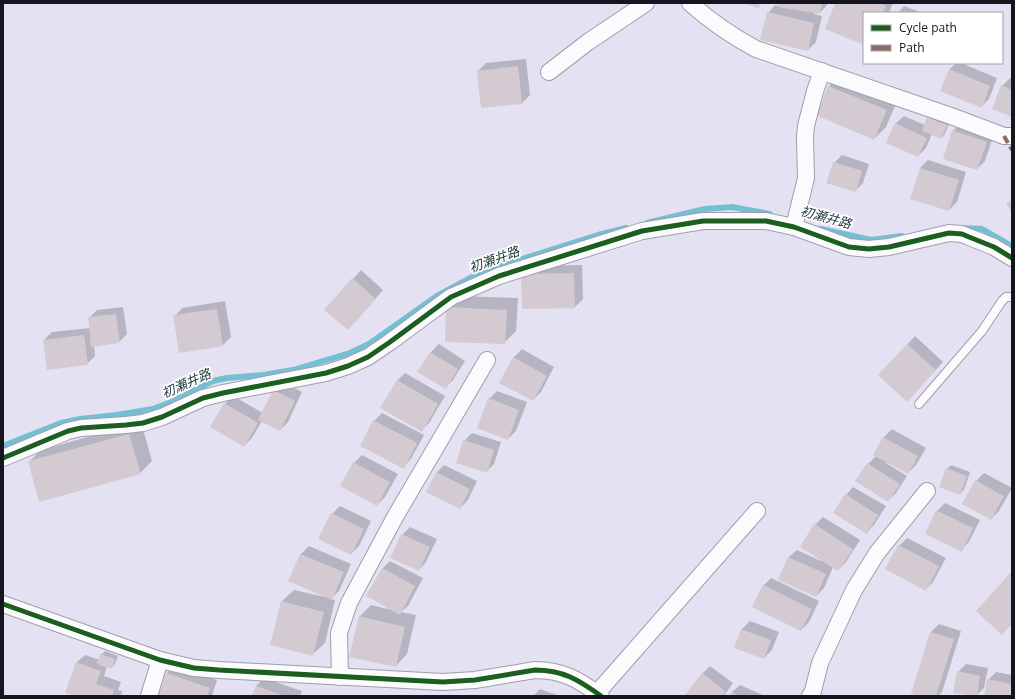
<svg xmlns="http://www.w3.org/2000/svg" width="1015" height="699" viewBox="0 0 1015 699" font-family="'Open Sans','Noto Sans JP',sans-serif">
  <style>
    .shadow { fill: #0003 }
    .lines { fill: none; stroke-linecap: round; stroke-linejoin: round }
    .stream { stroke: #75bfd2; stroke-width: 6 }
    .building { fill: #d3cbd1 }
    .service-casing { stroke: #a09eaa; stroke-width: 10 }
    .minor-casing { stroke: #a09eaa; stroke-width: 18 }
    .service { stroke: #fbfbfd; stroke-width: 8 }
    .minor { stroke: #fbfbfd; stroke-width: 16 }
    .quiet { stroke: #8d6e63; stroke-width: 4; stroke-dasharray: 8 4; stroke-linecap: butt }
    .cycleway-casing { stroke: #fff; stroke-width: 8 }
    .cycleway { stroke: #1b5e20; stroke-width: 5 }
    .labels { text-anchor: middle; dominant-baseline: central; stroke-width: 3.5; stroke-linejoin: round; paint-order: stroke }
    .water-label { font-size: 13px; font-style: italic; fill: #1a3237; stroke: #fff }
  </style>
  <rect width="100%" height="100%" fill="#e4e2f2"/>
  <g class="shadow">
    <path d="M779,3H828L827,5L820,13L814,12V14L822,16L816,42L808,50L768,13L775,5L779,6Z"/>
    <path d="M837,3H893L889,13H864V44Z"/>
    <path d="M904,6L923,13H898Z"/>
    <path d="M526,59L530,95L522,103L482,107L478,71L486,63Z"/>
    <path d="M956,63H961L997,78L989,99L981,107L949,70Z"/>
    <path d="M841,75L898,99L886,127L874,139L817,115L829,86Z"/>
    <path d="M1010,78L1012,79V116L1002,86Z"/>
    <path d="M932,114L950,121L945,134L941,138L932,134L926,148L918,156L887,142L896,123L904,116L925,125L928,118Z"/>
    <path d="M961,123L994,134L985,161L977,169L953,131Z"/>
    <path d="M842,155L869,164L863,183L855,191L834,163Z"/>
    <path d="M928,160L966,172L957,202L949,210L920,168Z"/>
    <path d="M582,265L583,299L575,307L523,308L530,266Z"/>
    <path d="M361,270L383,290L356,321L325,310Z"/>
    <path d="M459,296L518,298L516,331L504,343L447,308Z"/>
    <path d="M225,301L231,337L223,345L175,316L182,308Z"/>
    <path d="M123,307L127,334L119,342L94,345L95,356L87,364L44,340L52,332L90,328L89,318L97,310Z"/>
    <path d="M915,336L943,362L915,392L880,375Z"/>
    <path d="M439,344L465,361L453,380L445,388L419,372L431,352Z"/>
    <path d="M522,349L554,367L541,392L533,400L500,382L514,357Z"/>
    <path d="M405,373L445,396L429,423L421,431L397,381Z"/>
    <path d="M282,382L302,392L288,422L280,430L262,421L252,438L244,446L212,426L225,404L233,396L263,413L274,390Z"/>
    <path d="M497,391L527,402L516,431L508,439L489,399Z"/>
    <path d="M382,413L424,435L411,459L403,467L374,421Z"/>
    <path d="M141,422L152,461L140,473L29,462L41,450Z"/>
    <path d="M892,429L926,448L916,465L908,473L887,461L886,463L907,476L896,493L888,501L857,481L868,464L877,455L874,454L884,437Z"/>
    <path d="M472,433L501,442L494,464L486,472L464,441Z"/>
    <path d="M362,455L398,474L385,497L377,505L354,463Z"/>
    <path d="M444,465L477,481L468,500L460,508L436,473Z"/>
    <path d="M951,465L970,472L964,490L960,494L947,469Z"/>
    <path d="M984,473L1012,488L999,511L991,519L964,503L976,481Z"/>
    <path d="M853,487L886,506L874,525L867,533L846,495Z"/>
    <path d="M945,503L980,520L969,542L961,550L937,511Z"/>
    <path d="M340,506L371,521L359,546L351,554L332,514Z"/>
    <path d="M823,517L860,540L846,562L838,570L833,567L824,588L816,596L779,579L789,557L797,550L821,561L815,525Z"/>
    <path d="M410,527L437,539L426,562L419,570L402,535Z"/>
    <path d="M907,538L946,558L933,582L925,590L899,546Z"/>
    <path d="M309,546L351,564L339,591L331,599L335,600L325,643L313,654L282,601L294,590L325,597V596L290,581L301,554Z"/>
    <path d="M390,561L423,578L408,606L401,612L416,615L407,654L396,666L359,617L371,605L392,610L382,569Z"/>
    <path d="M771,578L819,601L809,622L801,630L763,586Z"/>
    <path d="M750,621L779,632L772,650L764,658L735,647L742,629Z"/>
    <path d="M939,624L961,631L942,692L938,696H923L931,632Z"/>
    <path d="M105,651L118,656L115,664L111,668L107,666L104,676L121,682L118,690L122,691L121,696H78L77,662L85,655L100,660L101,655Z"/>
    <path d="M966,664L988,668L984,688L976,696L954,692L958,672Z"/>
    <path d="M174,666L217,680L212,696H159L166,674Z"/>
    <path d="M710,666L733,683L724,696H686L702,674Z"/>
    <path d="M996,672L1012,675V696H985L988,680Z"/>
    <path d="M264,678L302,691L300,696H253L256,686Z"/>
    <path d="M740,685L765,696H730L732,692Z"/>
    <path d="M540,689L560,696H533Z"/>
  </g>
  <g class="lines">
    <g class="stream">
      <path d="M647,223L705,209L732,207L770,214"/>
      <path d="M962,228L982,229L1012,246"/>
      <path d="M821,229L871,240L902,236"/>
      <path d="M3,446L61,423L80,419L117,415L153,409L174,401L213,381L227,378L263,375L293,370L350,353L369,344L437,296L476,275L516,261L598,235L626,228"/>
    </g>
  </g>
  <g class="building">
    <path d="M742,3H760L759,8Z"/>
    <path d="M778,3H822L820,14L778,7Z"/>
    <path d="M835,3H878L886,6L883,13H864V45L825,29Z"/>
    <path d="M767,12L814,23L808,51L760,40Z"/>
    <path d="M518,66L522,104L481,108L477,71Z"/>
    <path d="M949,69L990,86L982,108L940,91Z"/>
    <path d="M1001,85L1012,90V117L992,109Z"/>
    <path d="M828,86L887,110L874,140L816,115Z"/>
    <path d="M927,117L947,125L941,139L922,131Z"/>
    <path d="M895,123L927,138L918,157L886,143Z"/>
    <path d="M952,130L987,142L977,170L943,159Z"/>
    <path d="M833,162L862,171L856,192L826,183Z"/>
    <path d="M920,168L959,180L949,211L910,199Z"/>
    <path d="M1012,200V213L1006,203Z"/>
    <path d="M574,273L575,308L522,309L521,274Z"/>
    <path d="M352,278L376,299L348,330L324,310Z"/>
    <path d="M446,307L507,310L505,344L445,342Z"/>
    <path d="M217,309L223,346L179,353L173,315Z"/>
    <path d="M116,314L120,343L91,347L88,317Z"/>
    <path d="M84,335L88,365L47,370L43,340Z"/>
    <path d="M907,344L936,370L907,402L878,375Z"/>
    <path d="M430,352L458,369L446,389L417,372Z"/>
    <path d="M513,357L547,376L533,401L499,383Z"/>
    <path d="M397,380L438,404L422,432L380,408Z"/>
    <path d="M273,390L295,401L280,431L258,420Z"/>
    <path d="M488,398L519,410L508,440L477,428Z"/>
    <path d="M224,403L258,423L244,447L210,427Z"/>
    <path d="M373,420L417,443L404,469L360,446Z"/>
    <path d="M129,434L141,474L39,502L28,461Z"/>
    <path d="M883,437L918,456L908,474L873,455Z"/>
    <path d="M463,440L494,450L487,473L456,463Z"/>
    <path d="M353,462L390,482L377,506L340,486Z"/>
    <path d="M867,463L900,484L888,502L855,481Z"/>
    <path d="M946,468L967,476L960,495L939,487Z"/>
    <path d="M436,472L470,489L460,509L426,492Z"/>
    <path d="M975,480L1004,496L991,520L962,504Z"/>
    <path d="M845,494L878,515L867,534L833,513Z"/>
    <path d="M936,510L973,528L962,552L925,534Z"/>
    <path d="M331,513L364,529L351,555L318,539Z"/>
    <path d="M814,524L853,549L838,571L800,547Z"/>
    <path d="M401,534L430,547L419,571L390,558Z"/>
    <path d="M898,545L939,566L926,591L885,569Z"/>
    <path d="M300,554L344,572L332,600L288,581Z"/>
    <path d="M788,557L826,574L816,597L778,580Z"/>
    <path d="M382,568L415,586L400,615L366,596Z"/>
    <path d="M1012,571V624L1002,635L976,611Z"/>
    <path d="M763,585L812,609L801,631L752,607Z"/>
    <path d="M281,601L324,612L313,656L270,645Z"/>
    <path d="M359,616L405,627L396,667L349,657Z"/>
    <path d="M741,629L771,640L764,659L734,648Z"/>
    <path d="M930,632L954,639L936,696H919L911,694Z"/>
    <path d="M100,654L115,659L112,669L97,664Z"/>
    <path d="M76,662L101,671L96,684L114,690L112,696H75L65,693Z"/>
    <path d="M957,671L980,676L977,696L953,693Z"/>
    <path d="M166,673L210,688L207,696H158Z"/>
    <path d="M702,673L726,692L723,696H684Z"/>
    <path d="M987,679L1012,684V696H984Z"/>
    <path d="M256,686L285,696H252Z"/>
    <path d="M731,692L740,696H729Z"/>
  </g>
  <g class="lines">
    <defs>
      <path id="service" d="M919,404L982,331L1002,301L1006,297H1012"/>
      <g id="minor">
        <path d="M690,3C710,21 732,36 756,49L951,116L1004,136H1012"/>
        <path d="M549,72L588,42L646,3"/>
        <path d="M794,227L806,178L805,137L806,126L815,91L822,71"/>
        <path d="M3,458L68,431L81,428L126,425L143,423L162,417L203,398L223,393L326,373L348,366L368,357L390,342L451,297L499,276L642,231L703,221H766L794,227L849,247L869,249L889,247L949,233L962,234L969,237L994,247L1012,258"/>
        <path d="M3,604L160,660L194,668L219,670L443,682L475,680L535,670C563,670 579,680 601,696"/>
        <path d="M340,677L339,633L349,603L395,517L487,360"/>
        <path d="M597,693L757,511"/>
        <path d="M149,696L160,660"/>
        <path d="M810,696L813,691L820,663L854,590L877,553L927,491"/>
      </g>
    </defs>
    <use href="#service" class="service-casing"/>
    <use href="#minor" class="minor-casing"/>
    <use href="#service" class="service"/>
    <use href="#minor" class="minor"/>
    <path class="quiet" d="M1004,136L1012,150"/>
    <defs>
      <g id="cycleway">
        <path d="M3,458L68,431L81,428L126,425L143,423L162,417L203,398L223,393L326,373L348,366L368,357L390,342L451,297L499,276L642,231L703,221H766L794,227L849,247L869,249L889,247L949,233L962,234L969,237L994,247L1012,258"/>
        <path d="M3,604L160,660L194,668L219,670L443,682L475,680L535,670C563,670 579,680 601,696"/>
      </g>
    </defs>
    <use href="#cycleway" class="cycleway-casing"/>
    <use href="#cycleway" class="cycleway"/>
  </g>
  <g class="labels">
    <g class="water-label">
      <text transform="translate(826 217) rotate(15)">初瀬井路</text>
      <text transform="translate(494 259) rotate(-20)">初瀬井路</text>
      <text transform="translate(186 383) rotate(-24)">初瀬井路</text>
    </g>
  </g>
  <rect width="1015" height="699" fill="none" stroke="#16141f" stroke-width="8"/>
  <rect x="863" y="12" width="140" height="52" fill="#ffffff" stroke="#a2a1a5"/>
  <rect x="871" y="25" width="20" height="6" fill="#1b5e20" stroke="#a2a1a5"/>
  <text x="899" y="32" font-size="12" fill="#16141f">Cycle path</text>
  <rect x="871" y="45" width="20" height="6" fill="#8d6e63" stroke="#a2a1a5"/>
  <text x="899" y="52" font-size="12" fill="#16141f">Path</text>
</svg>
